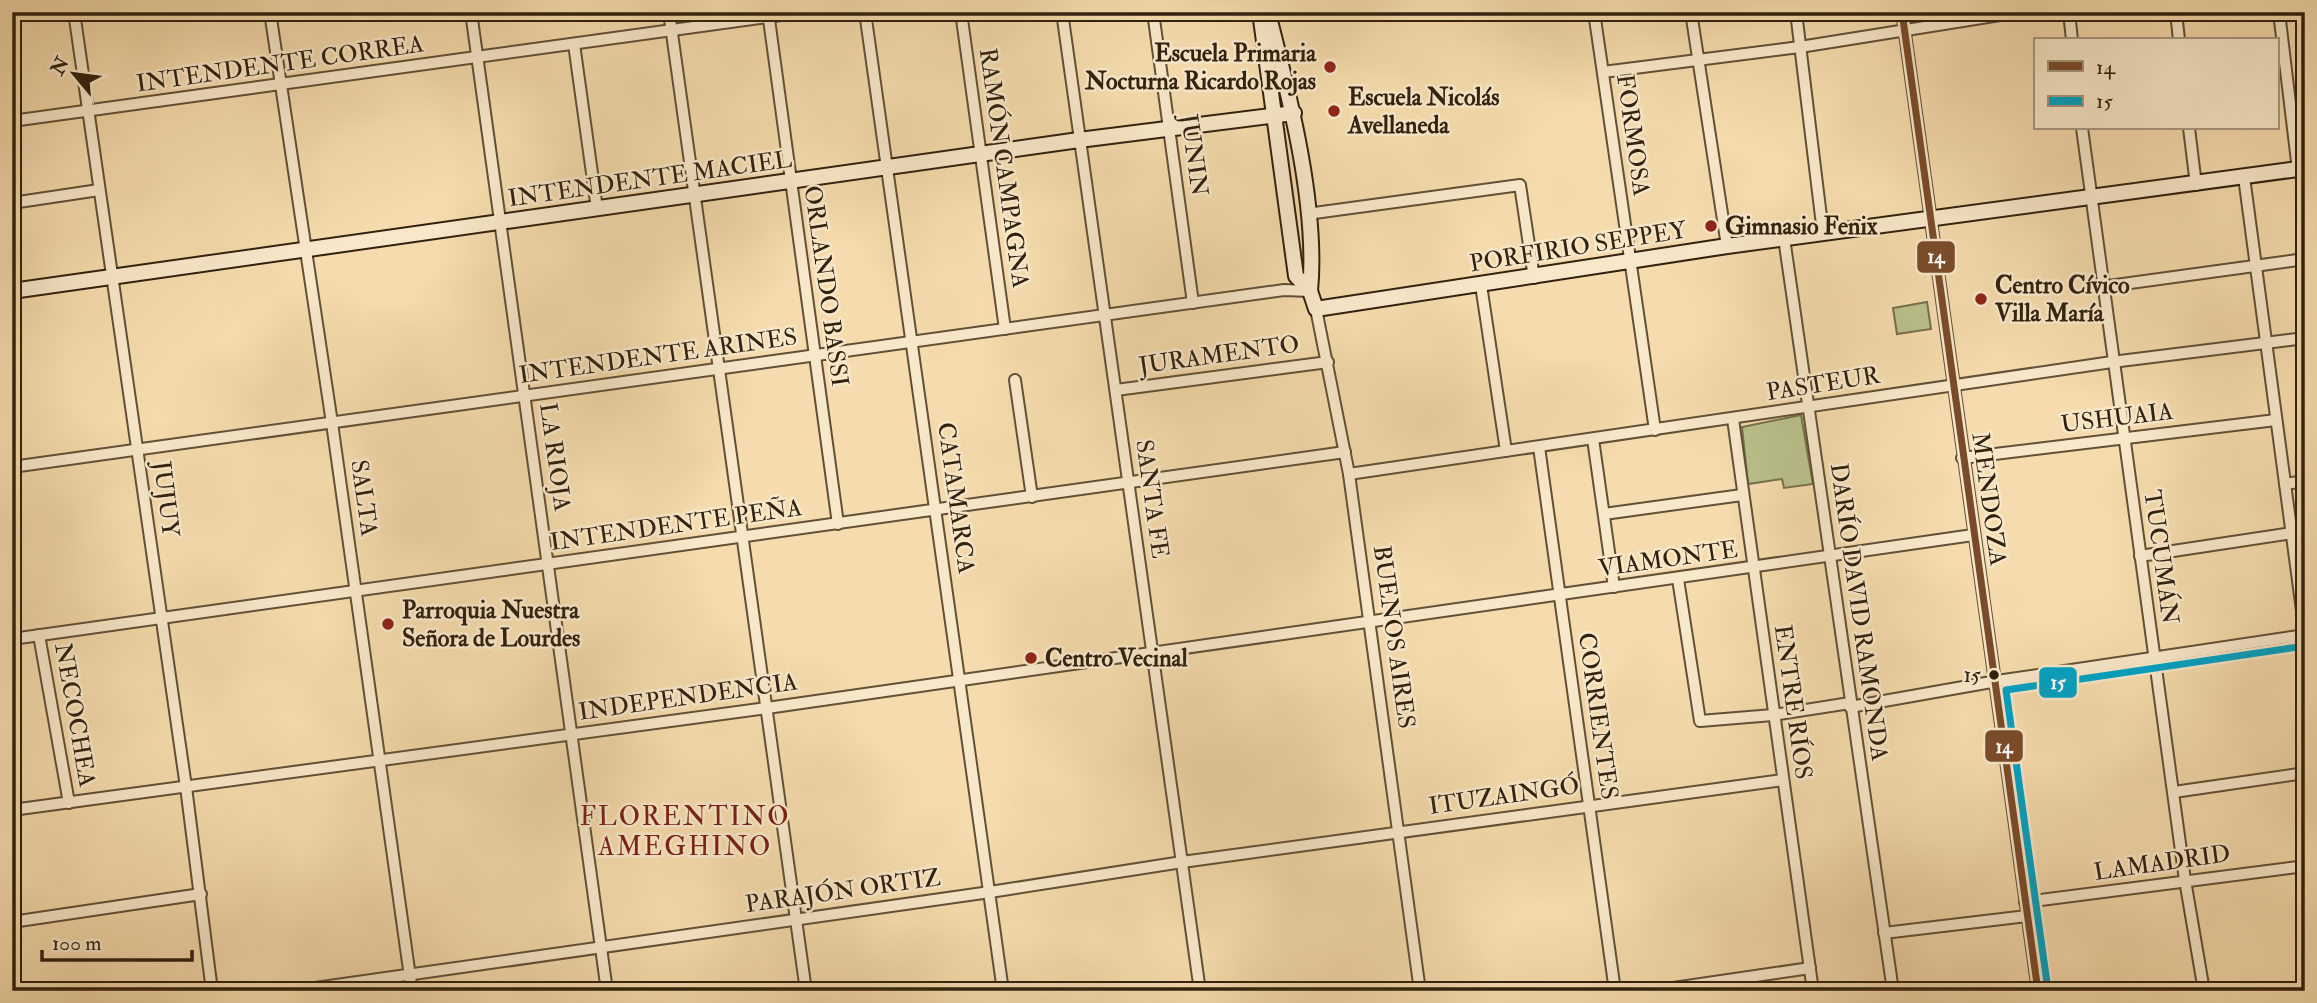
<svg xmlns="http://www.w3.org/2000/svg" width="2317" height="1003" viewBox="0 0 2317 1003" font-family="'IM FELL Double Pica',serif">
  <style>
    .green { fill: #bac18b; stroke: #76714d; stroke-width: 2 }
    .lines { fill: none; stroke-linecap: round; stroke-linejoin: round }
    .street-casing { stroke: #625036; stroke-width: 14 }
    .secondary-casing { stroke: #31210f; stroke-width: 18 }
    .street { stroke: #f8e8ca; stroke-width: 10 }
    .secondary { stroke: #f8e8ca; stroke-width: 14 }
    .bus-1-casing { stroke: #f8e8ca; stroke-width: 12 }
    .bus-2-casing { stroke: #f8e8ca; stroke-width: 12 }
    .bus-1 { stroke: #7a4b2a; stroke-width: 7 }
    .bus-2 { stroke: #02a2c4; stroke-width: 7 }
    .poi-dot { fill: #8f2418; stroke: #f8e8ca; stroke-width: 2.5 }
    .bus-dot { fill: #31210f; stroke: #f8e8ca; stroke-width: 2.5 }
    .labels { text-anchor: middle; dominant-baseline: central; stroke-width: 5; stroke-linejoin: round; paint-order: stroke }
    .bus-label { font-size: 22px; fill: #31210f; stroke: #f8e8ca; text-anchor: end }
    .poi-label { font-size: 24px; font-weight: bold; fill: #31210f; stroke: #f8e8ca; text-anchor: start }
    .street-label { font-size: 24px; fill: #31210f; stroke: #f8e8ca }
    .neighbourhood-label { font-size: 26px; letter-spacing: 2px; fill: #7a1f14; stroke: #f8e8ca }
    .line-badge { stroke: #f8e8ca; stroke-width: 2.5 }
    .badge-label { font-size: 19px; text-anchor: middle; font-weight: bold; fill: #fff }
  </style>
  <rect width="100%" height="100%" fill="#f5dbad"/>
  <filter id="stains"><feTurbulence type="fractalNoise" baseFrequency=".00286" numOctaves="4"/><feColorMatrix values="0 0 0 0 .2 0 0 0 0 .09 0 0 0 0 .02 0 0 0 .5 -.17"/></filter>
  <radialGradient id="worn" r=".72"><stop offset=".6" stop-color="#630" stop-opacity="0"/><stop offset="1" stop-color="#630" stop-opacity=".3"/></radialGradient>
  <g class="green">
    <path d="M1927,302L1931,329L1897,334L1893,308Z"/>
    <path d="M1801,415L1813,484L1784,488L1782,479L1748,484L1742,427Z"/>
  </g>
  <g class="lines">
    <defs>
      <g id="street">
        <path d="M74,12L186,787L212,991"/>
        <path d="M270,12L332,423L412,991"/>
        <path d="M471,12L607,991"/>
        <path d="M669,12L806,991"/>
        <path d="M768,12L838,524"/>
        <path d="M865,12L1003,991"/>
        <path d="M961,12L1005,329"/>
        <path d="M1062,12L1200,991"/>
        <path d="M1153,12L1193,303"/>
        <path d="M1594,12L1655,430"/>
        <path d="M1691,12L1727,246"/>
        <path d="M1796,12L1823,233"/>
        <path d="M1902,12L2038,991"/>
        <path d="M2069,12L2072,40"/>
        <path d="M2176,12L2179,40"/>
        <path d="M2279,12L2298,170"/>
        <path d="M574,44L597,209"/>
        <path d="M1603,72L1800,47L2019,12"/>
        <path d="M12,121L803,12"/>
        <path d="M2082,128L2185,880L2204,991"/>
        <path d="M2189,128L2196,185"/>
        <path d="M2244,177L2305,633"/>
        <path d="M12,203L99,190"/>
        <path d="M1307,214L1520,185L1534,278"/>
        <path d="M1784,238L1893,991"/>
        <path d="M1481,285L1506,451"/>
        <path d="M2101,287L2305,259"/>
        <path d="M1316,309L1349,474L1420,991"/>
        <path d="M1015,380L1032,497"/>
        <path d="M1116,390L1328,362"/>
        <path d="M1733,419L1813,991"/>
        <path d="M1593,439L1614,587"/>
        <path d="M1539,447L1615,991"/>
        <path d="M1962,458L2276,420"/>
        <path d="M12,467L1284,290L1310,291"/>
        <path d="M1349,474L2112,362L2305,338"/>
        <path d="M2285,484L2305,481"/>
        <path d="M1604,514L1742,495"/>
        <path d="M2140,556L2292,533"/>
        <path d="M1678,579L1700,721L1773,715L1850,703"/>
        <path d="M39,635L69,803"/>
        <path d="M12,639L1345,452"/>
        <path d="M1850,707L1997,681L2305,635"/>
        <path d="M2174,792L2305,773"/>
        <path d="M12,810L767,708L1973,535"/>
        <path d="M2025,902L2305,866"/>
        <path d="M12,922L201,894"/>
        <path d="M1884,933L2027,916"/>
        <path d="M294,991L990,892L1182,862L1783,780"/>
        <path d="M1653,991L1810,968"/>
      </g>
      <g id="secondary">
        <path d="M1260,12L1296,276L1310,291L1316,309L1727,246L2305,168"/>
        <path d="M1269,17C1290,98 1318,208 1310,291"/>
        <path d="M12,291L1079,140L1294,113"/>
      </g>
    </defs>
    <use href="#street" class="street-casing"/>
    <use href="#secondary" class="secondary-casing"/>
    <use href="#street" class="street"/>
    <use href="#secondary" class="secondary"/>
    <defs>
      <path id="bus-1" d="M1902,12L2038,991"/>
      <path id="bus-2" d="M2048,990L2006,690L2305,646"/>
    </defs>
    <use href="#bus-1" class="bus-1-casing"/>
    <use href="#bus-2" class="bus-2-casing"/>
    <use href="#bus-1" class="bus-1"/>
    <use href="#bus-2" class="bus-2"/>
  </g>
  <g class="poi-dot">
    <circle cx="1330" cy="67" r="7"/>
    <circle cx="1334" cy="111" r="7"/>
    <circle cx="1711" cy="226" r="7"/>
    <circle cx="1981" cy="299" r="7"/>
    <circle cx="388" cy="624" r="7"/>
    <circle cx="1031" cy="658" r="7"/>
  </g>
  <circle class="bus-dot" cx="1994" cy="675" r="6"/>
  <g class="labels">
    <g class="bus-label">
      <text x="1981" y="675">15</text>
    </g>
    <g class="poi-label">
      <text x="1316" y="53" text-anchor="end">Escuela Primaria<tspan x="1316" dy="28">Nocturna Ricardo Rojas</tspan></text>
      <text x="1348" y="97">Escuela Nicolás<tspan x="1348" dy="28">Avellaneda</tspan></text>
      <text x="1725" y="226">Gimnasio Fenix</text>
      <text x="1995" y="285">Centro Cívico<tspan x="1995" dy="28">Villa María</tspan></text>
      <text x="402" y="610">Parroquia Nuestra<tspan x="402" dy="28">Señora de Lourdes</tspan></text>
      <text x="1045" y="658">Centro Vecinal</text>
    </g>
    <g class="street-label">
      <text transform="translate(280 64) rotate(-8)">INTENDENTE CORREA</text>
      <text transform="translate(1633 135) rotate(82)">FORMOSA</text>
      <text transform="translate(1194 155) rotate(82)">JUNIN</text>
      <text transform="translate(1004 168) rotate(82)">RAMÓN CAMPAGNA</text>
      <text transform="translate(650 179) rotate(-8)">INTENDENTE MACIEL</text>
      <text transform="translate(1578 247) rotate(-9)">PORFIRIO SEPPEY</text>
      <text transform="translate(826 286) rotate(82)">ORLANDO BASSI</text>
      <text transform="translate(1219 355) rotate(-8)">JURAMENTO</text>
      <text transform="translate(658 356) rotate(-8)">INTENDENTE ARINES</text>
      <text transform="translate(1823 384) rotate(-9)">PASTEUR</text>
      <text transform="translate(2117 418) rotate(-7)">USHUAIA</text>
      <text transform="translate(555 457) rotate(82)">LA RIOJA</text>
      <text transform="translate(364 498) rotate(82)">SALTA</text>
      <text transform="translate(956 498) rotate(82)">CATAMARCA</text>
      <text transform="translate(166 499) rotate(83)">JUJUY</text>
      <text transform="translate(1152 499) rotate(82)">SANTA FE</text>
      <text transform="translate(1989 499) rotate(82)">MENDOZA</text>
      <text transform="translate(676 525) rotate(-8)">INTENDENTE PEÑA</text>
      <text transform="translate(2161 557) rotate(82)">TUCUMÁN</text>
      <text transform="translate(1668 559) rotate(-8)">VIAMONTE</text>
      <text transform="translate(1859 612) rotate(82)">DARÍO DAVID RAMONDA</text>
      <text transform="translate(1394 637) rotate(82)">BUENOS AIRES</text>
      <text transform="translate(688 697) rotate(-8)">INDEPENDENCIA</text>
      <text transform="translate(1793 702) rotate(82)">ENTRE RÍOS</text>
      <text transform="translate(75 715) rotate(80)">NECOCHEA</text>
      <text transform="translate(1598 716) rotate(82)">CORRIENTES</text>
      <text transform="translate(1504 796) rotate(-8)">ITUZAINGÓ</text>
      <text transform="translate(2162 863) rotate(-8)">LAMADRID</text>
      <text transform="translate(843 891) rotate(-8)">PARAJÓN ORTIZ</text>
    </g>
    <g class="neighbourhood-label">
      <text x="685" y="817">FLORENTINO<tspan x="685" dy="30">AMEGHINO</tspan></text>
    </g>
  </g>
  <g class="line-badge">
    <rect x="1916" y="240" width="40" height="34" rx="7" fill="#7a4b2a"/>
    <rect x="2038" y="666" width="40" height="33" rx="7" fill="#02a2c4"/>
    <rect x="1984" y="729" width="40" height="34" rx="7" fill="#7a4b2a"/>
  </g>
  <g class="badge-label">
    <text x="1936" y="263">14</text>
    <text x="2058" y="689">15</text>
    <text x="2004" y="753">14</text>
  </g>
  <rect width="2317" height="1003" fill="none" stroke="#f5dbad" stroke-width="42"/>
  <rect x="14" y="14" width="2289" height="975" fill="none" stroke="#31210f" stroke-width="3.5"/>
  <rect x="21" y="21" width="2275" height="961" fill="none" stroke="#31210f" stroke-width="2"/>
  <rect x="2034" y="38" width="245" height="91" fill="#f8e8ca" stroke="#a8987f" stroke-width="2"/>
  <rect x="2048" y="61" width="35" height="10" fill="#7a4b2a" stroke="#a8987f" stroke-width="2"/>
  <text x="2096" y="74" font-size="21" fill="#31210f">14</text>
  <rect x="2048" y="96" width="35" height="10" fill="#02a2c4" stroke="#a8987f" stroke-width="2"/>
  <text x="2096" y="108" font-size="21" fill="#31210f">15</text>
  <g transform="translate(74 74) rotate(299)" stroke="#f8e8ca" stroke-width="5" paint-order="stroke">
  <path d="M0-5L12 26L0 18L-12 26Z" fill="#31210f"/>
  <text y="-10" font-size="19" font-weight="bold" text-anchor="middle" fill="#31210f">N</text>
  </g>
  <path d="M42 950v10h150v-10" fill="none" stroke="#31210f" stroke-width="3.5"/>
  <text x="52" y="950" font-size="21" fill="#31210f" stroke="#f8e8ca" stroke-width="5" paint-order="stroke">100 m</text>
  <rect width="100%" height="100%" filter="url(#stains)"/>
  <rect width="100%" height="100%" fill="url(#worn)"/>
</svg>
